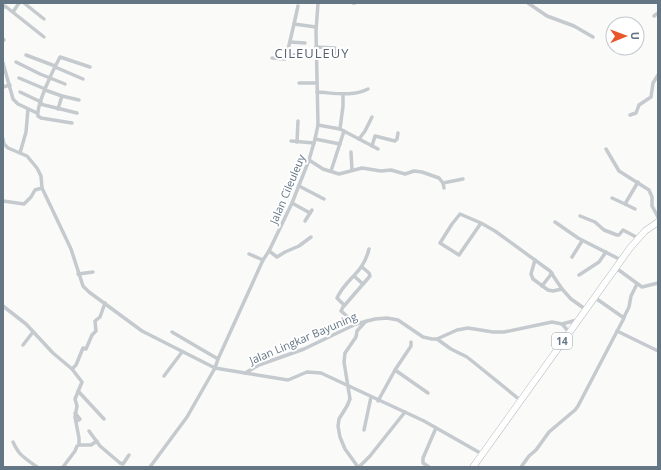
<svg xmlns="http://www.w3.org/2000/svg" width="661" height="470" viewBox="0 0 661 470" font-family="'Open Sans',sans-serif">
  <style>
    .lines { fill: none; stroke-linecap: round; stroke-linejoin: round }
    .highway-casing { stroke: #b6bbbe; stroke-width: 7 }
    .street { stroke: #c5cace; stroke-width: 3.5 }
    .highway { stroke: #fff; stroke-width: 6 }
    .labels { text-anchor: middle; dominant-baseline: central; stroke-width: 4; stroke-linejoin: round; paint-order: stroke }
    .shield { fill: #fff; stroke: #929fa9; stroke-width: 1 }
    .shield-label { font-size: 10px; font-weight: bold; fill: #647684 }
    .street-label { font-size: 11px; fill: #647684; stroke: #fff }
    .quarter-label { font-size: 13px; letter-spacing: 1px; fill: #56646f; stroke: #fff }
  </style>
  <rect width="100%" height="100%" fill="#fafaf8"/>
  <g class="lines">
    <defs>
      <path id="highway" d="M473,467L630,248L645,231L658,222"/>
    </defs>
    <use href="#highway" class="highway-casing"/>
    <g class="street">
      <path d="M24,3L44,19"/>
      <path d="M353,3H355"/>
      <path d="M528,3L547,16L574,26L593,37"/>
      <path d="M3,8L5,6L44,37"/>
      <path d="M13,12L19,3"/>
      <path d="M654,16L658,13"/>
      <path d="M294,24L298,6"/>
      <path d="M3,39L4,40"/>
      <path d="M290,42L305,43"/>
      <path d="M316,47L335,48L336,57"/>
      <path d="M287,54L303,56"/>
      <path d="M26,55L55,66"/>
      <path d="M272,58L285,59L286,58L294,24L316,27"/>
      <path d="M16,62L40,74L65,84"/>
      <path d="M3,63L13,99L18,104L37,113"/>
      <path d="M55,67L83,79"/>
      <path d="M19,78L45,89"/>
      <path d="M299,83H317"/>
      <path d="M3,87L10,85"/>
      <path d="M45,90L62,96L79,100"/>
      <path d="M20,92L41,102"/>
      <path d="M317,92C335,93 352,97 368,89"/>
      <path d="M40,104L77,113"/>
      <path d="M58,109L62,96"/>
      <path d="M630,115L636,113L639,105L651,97L653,83L658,75"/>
      <path d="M72,123L41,118L38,116C36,105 54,68 60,57L90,67"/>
      <path d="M318,125L340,129L378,149"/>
      <path d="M340,129L343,106V94"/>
      <path d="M3,139L4,144L8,148L27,156L37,168L41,176L42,188L71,249L83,286L89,292L142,331L215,368L245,373L259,365L304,349L356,324L375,319L387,318L398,320L423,337L432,339H437L457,330L468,328L493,332H504L552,322L562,324L577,320"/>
      <path d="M315,139L340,144"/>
      <path d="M359,139L365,131L372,117"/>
      <path d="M291,141L314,143"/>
      <path d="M297,142L298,121"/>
      <path d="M372,146L375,136L395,141L397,139L398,133"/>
      <path d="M606,149L619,171L649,190L652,197V206L658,217"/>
      <path d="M351,152L352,170"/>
      <path d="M20,153L26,132L28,109"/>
      <path d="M309,160L323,169L339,174L362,168L381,171L391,170L405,174L414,171L422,172L439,178L443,183L444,188"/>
      <path d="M331,171L344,131"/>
      <path d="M443,183L463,179"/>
      <path d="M299,186L324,199"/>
      <path d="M612,198L625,204"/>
      <path d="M3,201L24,204L31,197L35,190L42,188"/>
      <path d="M292,203L310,213"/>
      <path d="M635,209L625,204L638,182"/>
      <path d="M580,216L595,222L604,230L617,235H619L623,230L638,238"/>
      <path d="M305,221L312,210"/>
      <path d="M555,222L578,238L621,260"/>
      <path d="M481,223L460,214L452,224L440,243L459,255L481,223L495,231L550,271L562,289L571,299L585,309"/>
      <path d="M269,251L277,257L285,252L299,246L311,237"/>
      <path d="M249,254L263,260"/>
      <path d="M572,257L582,241"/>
      <path d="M535,260L531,274L533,279L548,290L553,291L562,289"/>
      <path d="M616,268L642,287L658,283"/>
      <path d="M78,274L93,272"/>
      <path d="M579,275L599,262L606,252"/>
      <path d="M354,276L363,284"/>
      <path d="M542,286L552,273"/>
      <path d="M3,306L26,324L53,353L72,369L82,382L75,399L77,406L75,417L79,438V445L77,446L75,451L63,467"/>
      <path d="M344,306L370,276L369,273L362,267"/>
      <path d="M624,317L629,307L631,296L637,284"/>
      <path d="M356,324L341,311L344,305L337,298C346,278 363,274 369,249"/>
      <path d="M562,324L569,332"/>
      <path d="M617,331L658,351"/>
      <path d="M172,332L218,359"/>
      <path d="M437,339L451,349L467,357L477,365L520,400"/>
      <path d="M23,345L33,332"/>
      <path d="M72,369L76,365L83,348L86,349L92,335L96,331L95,321L100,317L105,303"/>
      <path d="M395,370L411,346V342"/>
      <path d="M245,373L288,380L307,372L321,373L424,421L482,454"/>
      <path d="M164,376L182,352"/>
      <path d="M78,391L104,419"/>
      <path d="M378,401L395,370L428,393"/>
      <path d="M75,413L80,419L77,421"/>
      <path d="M364,430L371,397"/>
      <path d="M89,431L100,446L120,463L123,464L129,455"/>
      <path d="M13,442C20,457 24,457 37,467"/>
      <path d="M79,445H91L97,441"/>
      <path d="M150,467L187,417L215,368L218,359L263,260L269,251L292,203L309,160L315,139L318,125L316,31L318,3"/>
      <path d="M358,467L345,449L340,437L338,426L339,419L347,406L350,399L344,362L345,353L356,337L357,331L366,321"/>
      <path d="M359,467L370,456L405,412"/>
      <path d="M429,467L423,463V458L436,428"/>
      <path d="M521,467L529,456L536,450L549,432L575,410L578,406L624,318L594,297"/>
    </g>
    <use href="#highway" class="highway"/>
  </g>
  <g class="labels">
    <rect class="shield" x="552" y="333" width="20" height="16" rx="3"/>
    <g class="shield-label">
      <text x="562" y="341">14</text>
    </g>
    <g class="street-label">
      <text transform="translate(287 189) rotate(-67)">Jalan Cileuleuy</text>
      <text transform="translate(303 338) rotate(-23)">Jalan Lingkar Bayuning</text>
    </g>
    <g class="quarter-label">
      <text x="312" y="53">CILEULEUY</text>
    </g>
  </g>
  <rect width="661" height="470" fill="none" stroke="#647684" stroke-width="8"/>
  <g transform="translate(625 36) rotate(89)"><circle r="19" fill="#ffffff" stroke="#c1c8ce"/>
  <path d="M0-3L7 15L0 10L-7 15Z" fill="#e8572a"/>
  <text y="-6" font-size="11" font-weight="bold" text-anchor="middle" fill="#647684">U</text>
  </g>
</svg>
